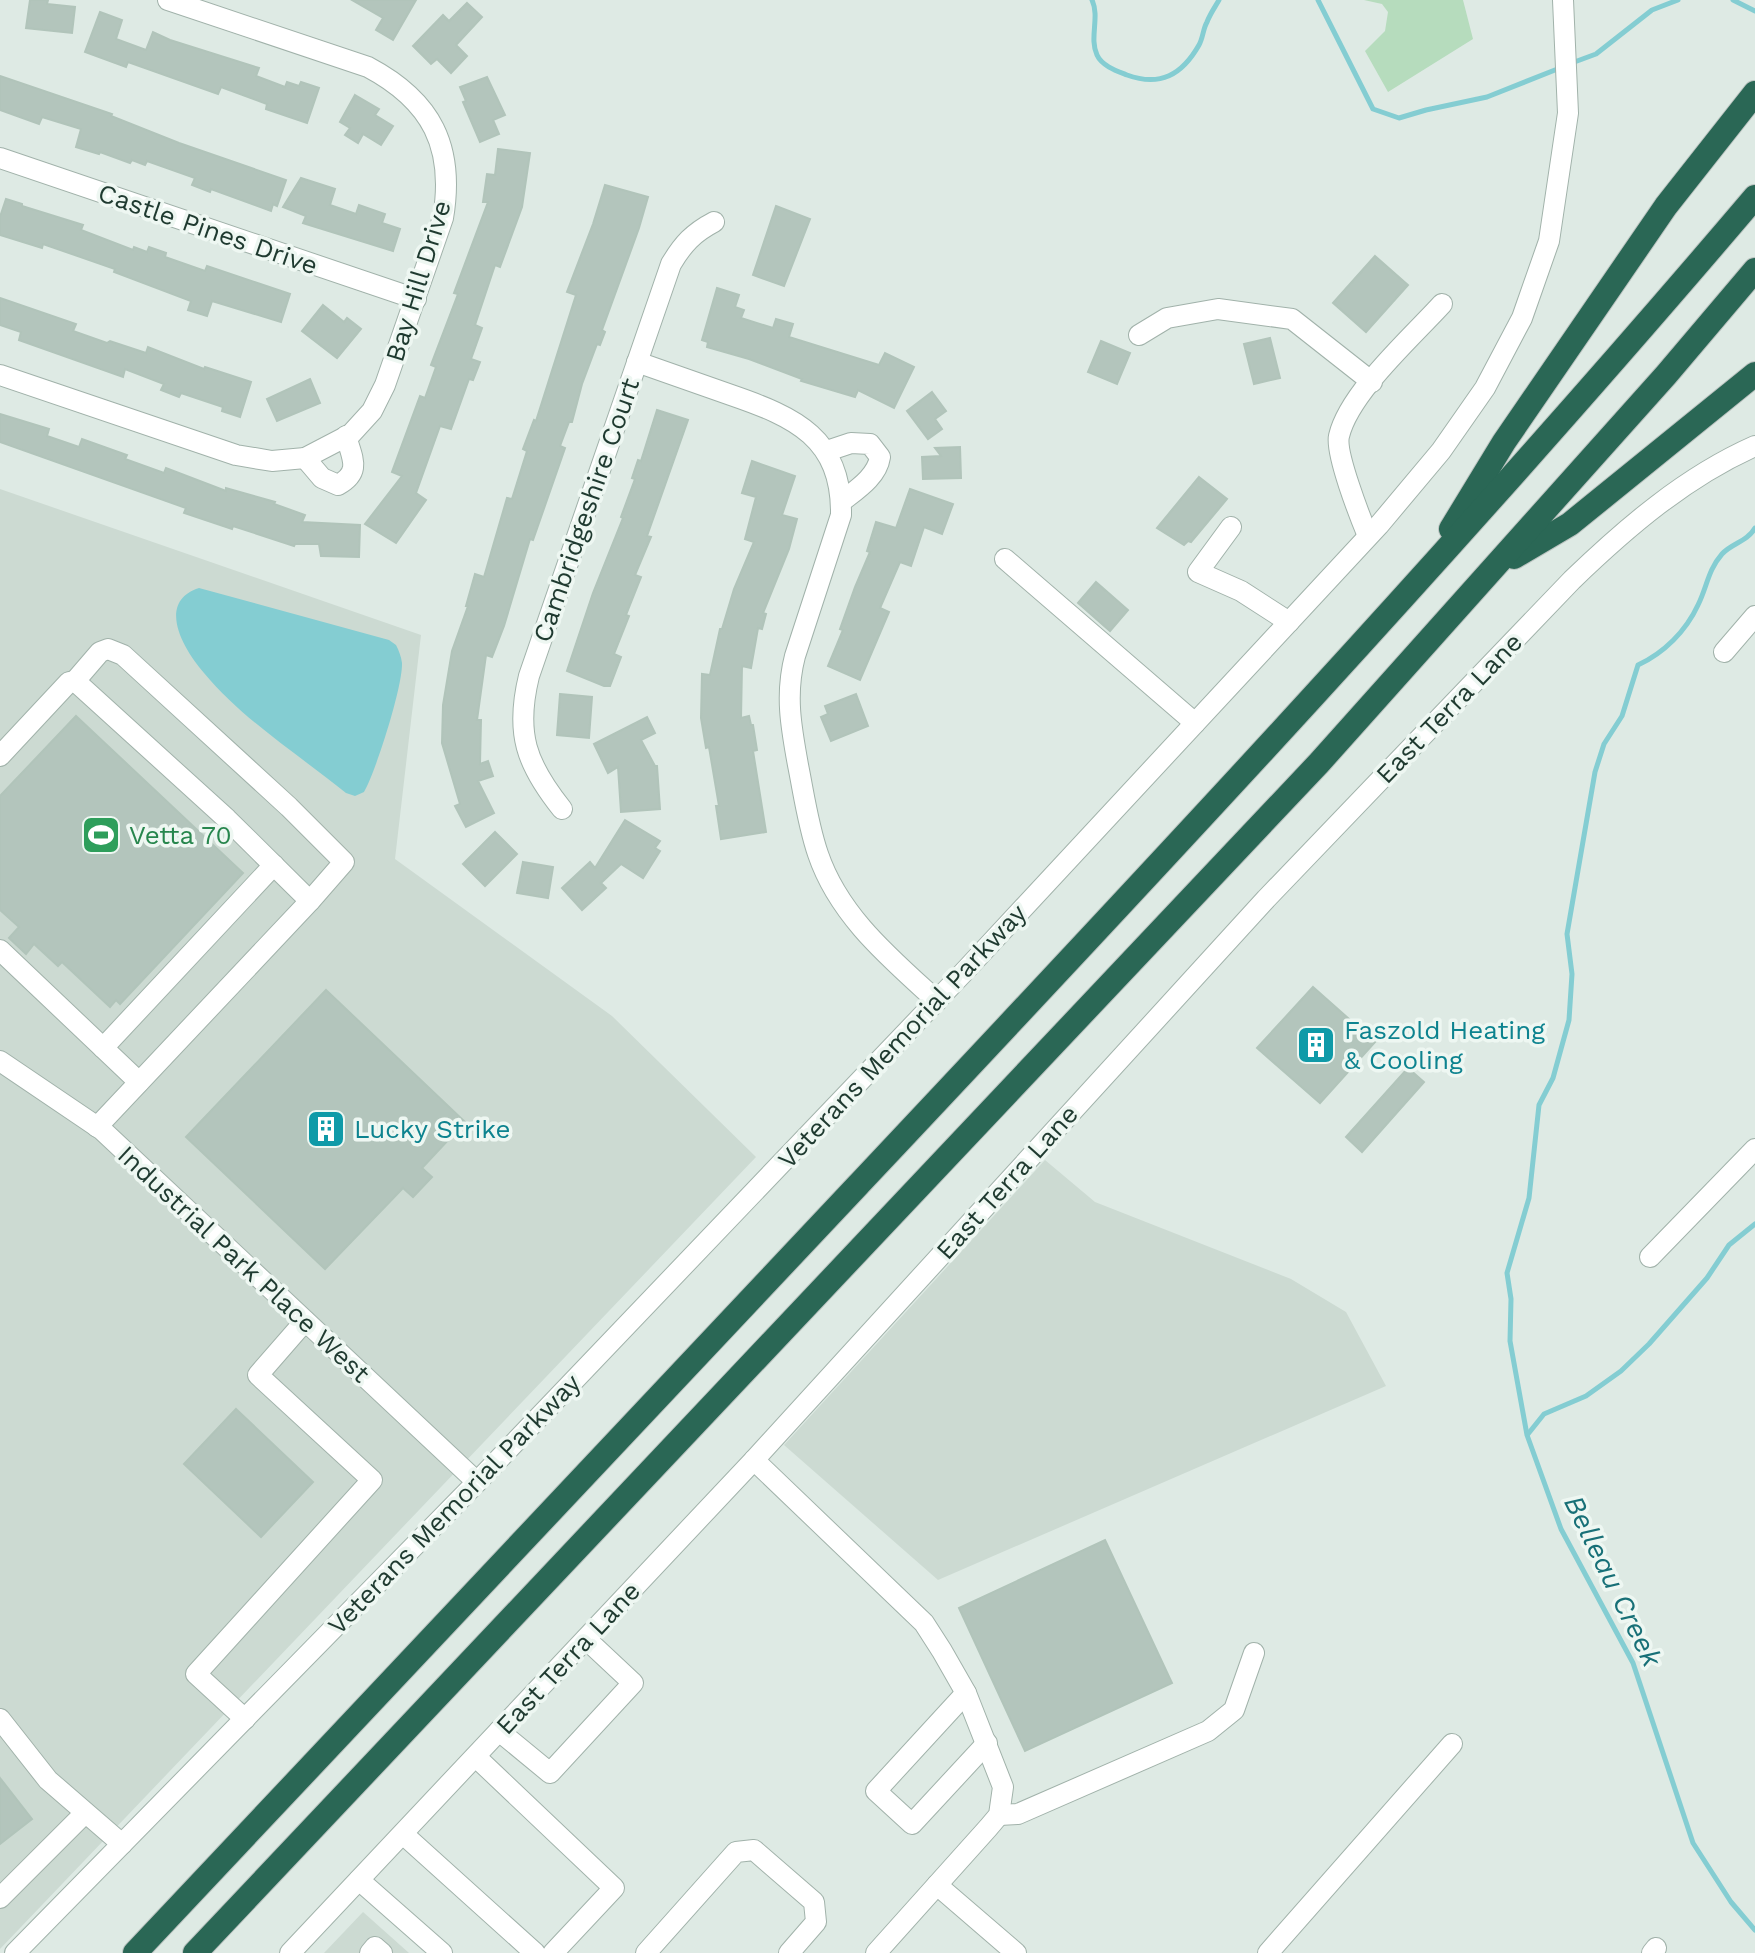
<svg xmlns="http://www.w3.org/2000/svg" width="1755" height="1953" viewBox="0 0 1755 1953" font-family="'Work Sans',sans-serif">
  <style>
    .built { fill: #ccdad2 }
    .green { fill: #b6dcbd }
    .water { fill: #84cdd2 }
    .lines { fill: none; stroke-linecap: round; stroke-linejoin: round }
    .stream { stroke: #84cdd2; stroke-width: 5 }
    .building { fill: #b3c5bc; stroke: #b1c4ba; stroke-width: 2 }
    .minor-casing { stroke: #a1b2aa; stroke-width: 22 }
    .highway-casing { stroke: #bcc4c1; stroke-width: 26 }
    .minor { stroke: #fff; stroke-width: 20 }
    .highway { stroke: #2a6755; stroke-width: 24 }
    .labels { text-anchor: middle; dominant-baseline: central; stroke-width: 7; stroke-linejoin: round; paint-order: stroke }
    .street-label { font-size: 26px; fill: #1f3a30; stroke: #eef7f2 }
    .leisure-label { font-size: 26px; fill: #27864d; stroke: #eef7f2; text-anchor: start }
    .culture-label { font-size: 26px; fill: #0d838f; stroke: #eef7f2; text-anchor: start }
    .water-label { font-size: 28px; font-style: italic; fill: #187077; stroke: #eef7f2 }
  </style>
  <rect width="100%" height="100%" fill="#deeae4"/>
  <g class="built">
    <path d="M0,489L421,635L395,859L612,1016L756,1157L0,1949Z"/>
    <path d="M1045,1160L1095,1202L1291,1279L1346,1312L1386,1386L938,1580L784,1445Z"/>
    <path d="M363,1912L409,1953H324Z"/>
  </g>
  <path class="green" d="M1364,0H1463L1473,39L1388,92L1365,51L1385,31L1388,12L1382,4Z"/>
  <path class="water" d="M199,588L389,640L396,645C399,651 401,656 402,663C403,686 376,771 364,792L355,796L346,793C299,755 243,720 204,673C183,649 156,602 199,588Z"/>
  <g class="lines">
    <g class="stream">
      <path d="M1092,0C1100,17 1089,38 1097,55C1102,66 1117,71 1127,75C1160,87 1182,75 1199,45C1203,38 1203,29 1207,22C1210,14 1215,7 1219,0"/>
      <path d="M1318,0L1373,109L1399,118L1426,110L1487,97L1560,68"/>
      <path d="M1733,0L1755,11"/>
      <path d="M1569,64L1596,54L1652,10L1678,0"/>
      <path d="M1755,528C1747,542 1732,543 1722,554C1708,570 1707,587 1698,605C1686,631 1664,653 1638,665L1622,716L1604,744L1595,772L1567,934L1572,974L1569,1020L1553,1078L1539,1105L1529,1198L1507,1273L1511,1299L1510,1341L1527,1435L1561,1529L1633,1663L1693,1843L1731,1902L1755,1930"/>
      <path d="M1528,1434L1544,1414L1586,1396L1621,1371L1649,1344L1707,1278L1729,1245L1755,1224"/>
    </g>
  </g>
  <g class="building">
    <path d="M30,0H48L47,4L75,7L72,33L26,28Z"/>
    <path d="M352,0H416L393,40L376,30L383,18Z"/>
    <path d="M467,3L482,17L456,45L467,56L451,73L437,59L431,64L413,46L443,15L449,21Z"/>
    <path d="M100,12L122,20L116,39L146,50L153,32L170,40L259,68L256,76L285,87L287,82L299,86L301,82L319,88L307,123L266,109L267,104L221,87L218,94L128,62L126,67L85,52Z"/>
    <path d="M0,76L112,114L111,116L179,143L286,180L277,206L273,204L271,211L211,189L210,192L192,185L195,178L147,161L145,165L132,160L130,163L100,152L99,154L76,147L81,129L42,117L39,124L0,110Z"/>
    <path d="M487,77L505,115L493,120L499,134L480,142L463,102L466,101L460,87Z"/>
    <path d="M355,95L379,109L375,115L393,126L381,145L363,134L358,143L345,135L350,128L340,122Z"/>
    <path d="M498,149L530,153L522,207L500,267L495,265L475,325L482,328L471,359L480,362L473,380L469,379L451,429L440,426L416,493L426,500L396,543L365,524L402,476L392,472L420,396L425,398L436,367L431,365L458,294L454,293L488,202H483L487,174L495,175Z"/>
    <path d="M301,178L335,189L330,205L356,214L359,205L385,214L382,223L400,229L393,251L303,223L306,216L283,207Z"/>
    <path d="M605,185L648,197L639,228L602,330L605,332L600,345L597,344L582,384L572,422H569L560,446L565,448L533,540L530,539L504,626L492,657L486,655L477,720H481L480,764L488,761L493,776L478,781L494,813L466,827L455,806L460,804L442,743L443,705L452,651L468,606H466L475,574L484,577L507,498L512,499L527,451L523,449L534,420L536,421L576,295L567,292L593,224Z"/>
    <path d="M6,199L22,204V206L83,225L81,230L133,250L134,247L147,252L149,247L166,253L165,257L205,271L207,266L290,294L281,322L212,301L207,316L188,310L191,301L114,272L115,269L43,244L42,248L0,235V217Z"/>
    <path d="M776,206L810,219L784,286L753,275Z"/>
    <path d="M1375,256L1408,285L1366,332L1333,303Z"/>
    <path d="M717,288L739,295L735,307L744,310L741,318L773,328L776,319L793,324L789,337L879,365L885,353L914,367L894,408L858,390L855,397L801,381L802,379L749,359L707,347L708,342L702,340Z"/>
    <path d="M0,298L76,324L73,331L107,343L110,341L146,353L148,347L204,369L205,367L251,382L240,417L222,411L223,407L181,393L179,397L161,390L164,384L125,369L123,377L19,340L21,332L0,325Z"/>
    <path d="M323,305L344,322L347,318L361,329L337,358L302,331Z"/>
    <path d="M1270,338L1280,378L1254,384L1244,344Z"/>
    <path d="M1101,341L1130,353L1117,384L1088,372Z"/>
    <path d="M310,379L320,403L277,421L267,399Z"/>
    <path d="M932,392L946,411L935,419L942,429L928,439L907,411Z"/>
    <path d="M657,410L688,420L647,536L651,537L635,575L641,577L626,615L629,616L614,654L621,657L610,686H604L567,671L593,593L623,518L621,517L635,479L632,478L638,460L641,461Z"/>
    <path d="M0,414L49,429L47,436L79,447L82,439L127,455L125,459L164,473L166,468L226,491V488L275,502L274,504L305,515L302,522L360,525L359,557L321,556L319,544H295L294,546L233,526L232,529L184,513L186,508L0,442Z"/>
    <path d="M960,447L961,478L923,479L922,457L941,456L935,448Z"/>
    <path d="M752,461L795,476L782,515L797,519L789,549L763,613L766,614L762,629L758,628L751,668L742,666L741,718L749,716L751,725H753L757,750L753,751L766,832L721,839L716,806H719L709,747L706,748L701,718L702,674L710,675L720,629H722L734,589L754,542L745,539L756,497L742,493Z"/>
    <path d="M1199,477L1227,499L1191,542L1188,541L1184,545L1157,528Z"/>
    <path d="M910,489L953,504L942,534L924,527L911,566L900,562L880,608L889,612L860,680L828,666L843,630L840,629L855,587L870,552L867,551L876,522L896,528Z"/>
    <path d="M1096,582L1128,610L1110,631L1078,603Z"/>
    <path d="M560,694L592,697L589,738L557,735Z"/>
    <path d="M856,694L868,726L831,741L821,717L828,714L825,706Z"/>
    <path d="M76,716L243,873L120,1004L116,1000L110,1007L62,962L58,966L34,944L26,954L9,938L19,927L0,910V796Z"/>
    <path d="M647,717L655,733L641,740L655,766H657L660,809L621,812L618,767L608,773L594,744Z"/>
    <path d="M625,820L660,841L655,848L660,851L643,878L621,864L601,883L606,888L582,910L562,888L590,862L595,868Z"/>
    <path d="M495,832L517,854L485,886L463,864Z"/>
    <path d="M523,862L553,867L548,898L517,893Z"/>
    <path d="M1313,987L1375,1042L1320,1103L1257,1048Z"/>
    <path d="M326,990L465,1122L422,1168L432,1177L413,1197L403,1188L325,1269L186,1137Z"/>
    <path d="M1408,1068L1424,1082L1362,1152L1346,1137Z"/>
    <path d="M236,1409L313,1482L261,1537L184,1464Z"/>
    <path d="M1105,1540L1172,1683L1025,1751L959,1608Z"/>
    <path d="M0,1778L32,1819L0,1844Z"/>
  </g>
  <g class="lines">
    <defs>
      <g id="minor">
        <path d="M0,158L416,299"/>
        <path d="M1139,335L1167,318L1218,309L1292,319L1372,382"/>
        <path d="M637,362C668,373 699,384 731,395C795,417 842,438 841,515L795,656C785,694 791,727 798,765C804,795 808,825 818,854C839,916 890,958 937,1001"/>
        <path d="M0,375L236,455L272,461L305,458L351,434L372,411L385,385L443,218C455,147 432,101 368,67L168,0"/>
        <path d="M827,451L851,443L870,444L880,457C877,477 856,490 841,502"/>
        <path d="M305,458L322,478L338,485C362,472 352,458 346,436"/>
        <path d="M1231,527L1198,572L1241,591L1289,622"/>
        <path d="M1368,536C1360,517 1335,453 1339,436C1349,393 1412,337 1442,304"/>
        <path d="M1005,559L1195,723"/>
        <path d="M1724,652L1755,616"/>
        <path d="M75,681L100,652L108,649L123,655L289,807L344,862L310,901"/>
        <path d="M0,756L69,682L75,681L227,819L310,901L97,1127"/>
        <path d="M562,809C526,764 515,733 529,676L671,264C683,244 693,233 714,222"/>
        <path d="M0,950L139,1082"/>
        <path d="M103,1048L274,865"/>
        <path d="M0,1061L102,1130L477,1482"/>
        <path d="M1650,1257L1755,1149"/>
        <path d="M754,1460L924,1623L942,1651L966,1693L1003,1787L999,1815L988,1828L876,1953"/>
        <path d="M966,1693L876,1791L912,1824L987,1743"/>
        <path d="M0,1719L48,1780L122,1844"/>
        <path d="M245,1719L196,1674L372,1480L258,1375L305,1321"/>
        <path d="M499,1731L550,1773L633,1683L586,1639"/>
        <path d="M476,1757L614,1888L553,1953"/>
        <path d="M999,1815L1018,1814L1208,1731L1234,1710L1254,1653"/>
        <path d="M403,1834L535,1953"/>
        <path d="M359,1880L442,1953"/>
        <path d="M937,1885L1016,1953"/>
        <path d="M0,1898L85,1813"/>
        <path d="M15,1953L477,1482L963,973L1379,525L1441,451L1485,388L1522,318L1549,241L1568,113L1563,0"/>
        <path d="M290,1953L754,1460L1266,899L1572,580C1626,528 1685,477 1755,446"/>
        <path d="M370,1953L375,1947L382,1953"/>
        <path d="M646,1953L736,1852L754,1850L814,1902L816,1922L789,1953"/>
        <path d="M1268,1953L1452,1744"/>
        <path d="M1652,1953L1656,1948"/>
      </g>
      <g id="highway">
        <path d="M1451,529L1504,442L1666,206L1755,93"/>
        <path d="M1514,557L1570,524L1755,374"/>
        <path d="M135,1953C377,1696 618,1440 859,1184C1164,860 1467,536 1755,197"/>
        <path d="M195,1953L1319,763L1666,375L1755,270"/>
      </g>
    </defs>
    <use href="#minor" class="minor-casing"/>
    <use href="#highway" class="highway-casing"/>
    <use href="#minor" class="minor"/>
    <use href="#highway" class="highway"/>
  </g>
  <defs>
    <symbol id="stadium-square" viewBox="-11 -11 22 22"><rect x="-9" y="-9" width="18" height="18" rx="4" fill="#2e9e5b" stroke="#eef7f2"/><path d="M0-5a6.5 5 0 1 0 0 10a6.5 5 0 1 0 0-10ZM-3.5-1.8h7v3.6h-7Z" fill="#fff"/></symbol>
    <symbol id="building-square" viewBox="-11 -11 22 22"><rect x="-9" y="-9" width="18" height="18" rx="4" fill="#0f9aa8" stroke="#eef7f2"/><path d="M-4-6H4V6H1V3H-1V6H-4ZM-2.5-4.3h1.7v1.8h-1.7ZM.8-4.3h1.7v1.8H.8ZM-2.5-1h1.7V.8h-1.7ZM.8-1h1.7V.8H.8Z" fill="#fff"/></symbol>
  </defs>
  <g fill-rule="evenodd">
    <use href="#stadium-square" x="79" y="813" width="44" height="44"/>
    <use href="#building-square" x="1294" y="1023" width="44" height="44"/>
    <use href="#building-square" x="304" y="1107" width="44" height="44"/>
  </g>
  <g class="labels">
    <g class="street-label">
      <text transform="translate(208 229) rotate(19)">Castle Pines Drive</text>
      <text transform="translate(418 281) rotate(-73)">Bay Hill Drive</text>
      <text transform="translate(586 510) rotate(-71)">Cambridgeshire Court</text>
      <text transform="translate(1449 708) rotate(-46)">East Terra Lane</text>
      <text transform="translate(902 1036) rotate(-47)">Veterans Memorial Parkway</text>
      <text transform="translate(1007 1182) rotate(-48)">East Terra Lane</text>
      <text transform="translate(244 1264) rotate(43)">Industrial Park Place West</text>
      <text transform="translate(454 1504) rotate(-46)">Veterans Memorial Parkway</text>
      <text transform="translate(568 1658) rotate(-47)">East Terra Lane</text>
    </g>
    <g class="leisure-label">
      <text x="129" y="835">Vetta 70</text>
    </g>
    <g class="culture-label">
      <text x="1344" y="1030">Faszold Heating<tspan x="1344" dy="30">&amp; Cooling</tspan></text>
      <text x="354" y="1129">Lucky Strike</text>
    </g>
    <g class="water-label">
      <text transform="translate(1613 1581) rotate(64)">Belleau Creek</text>
    </g>
  </g>
</svg>
